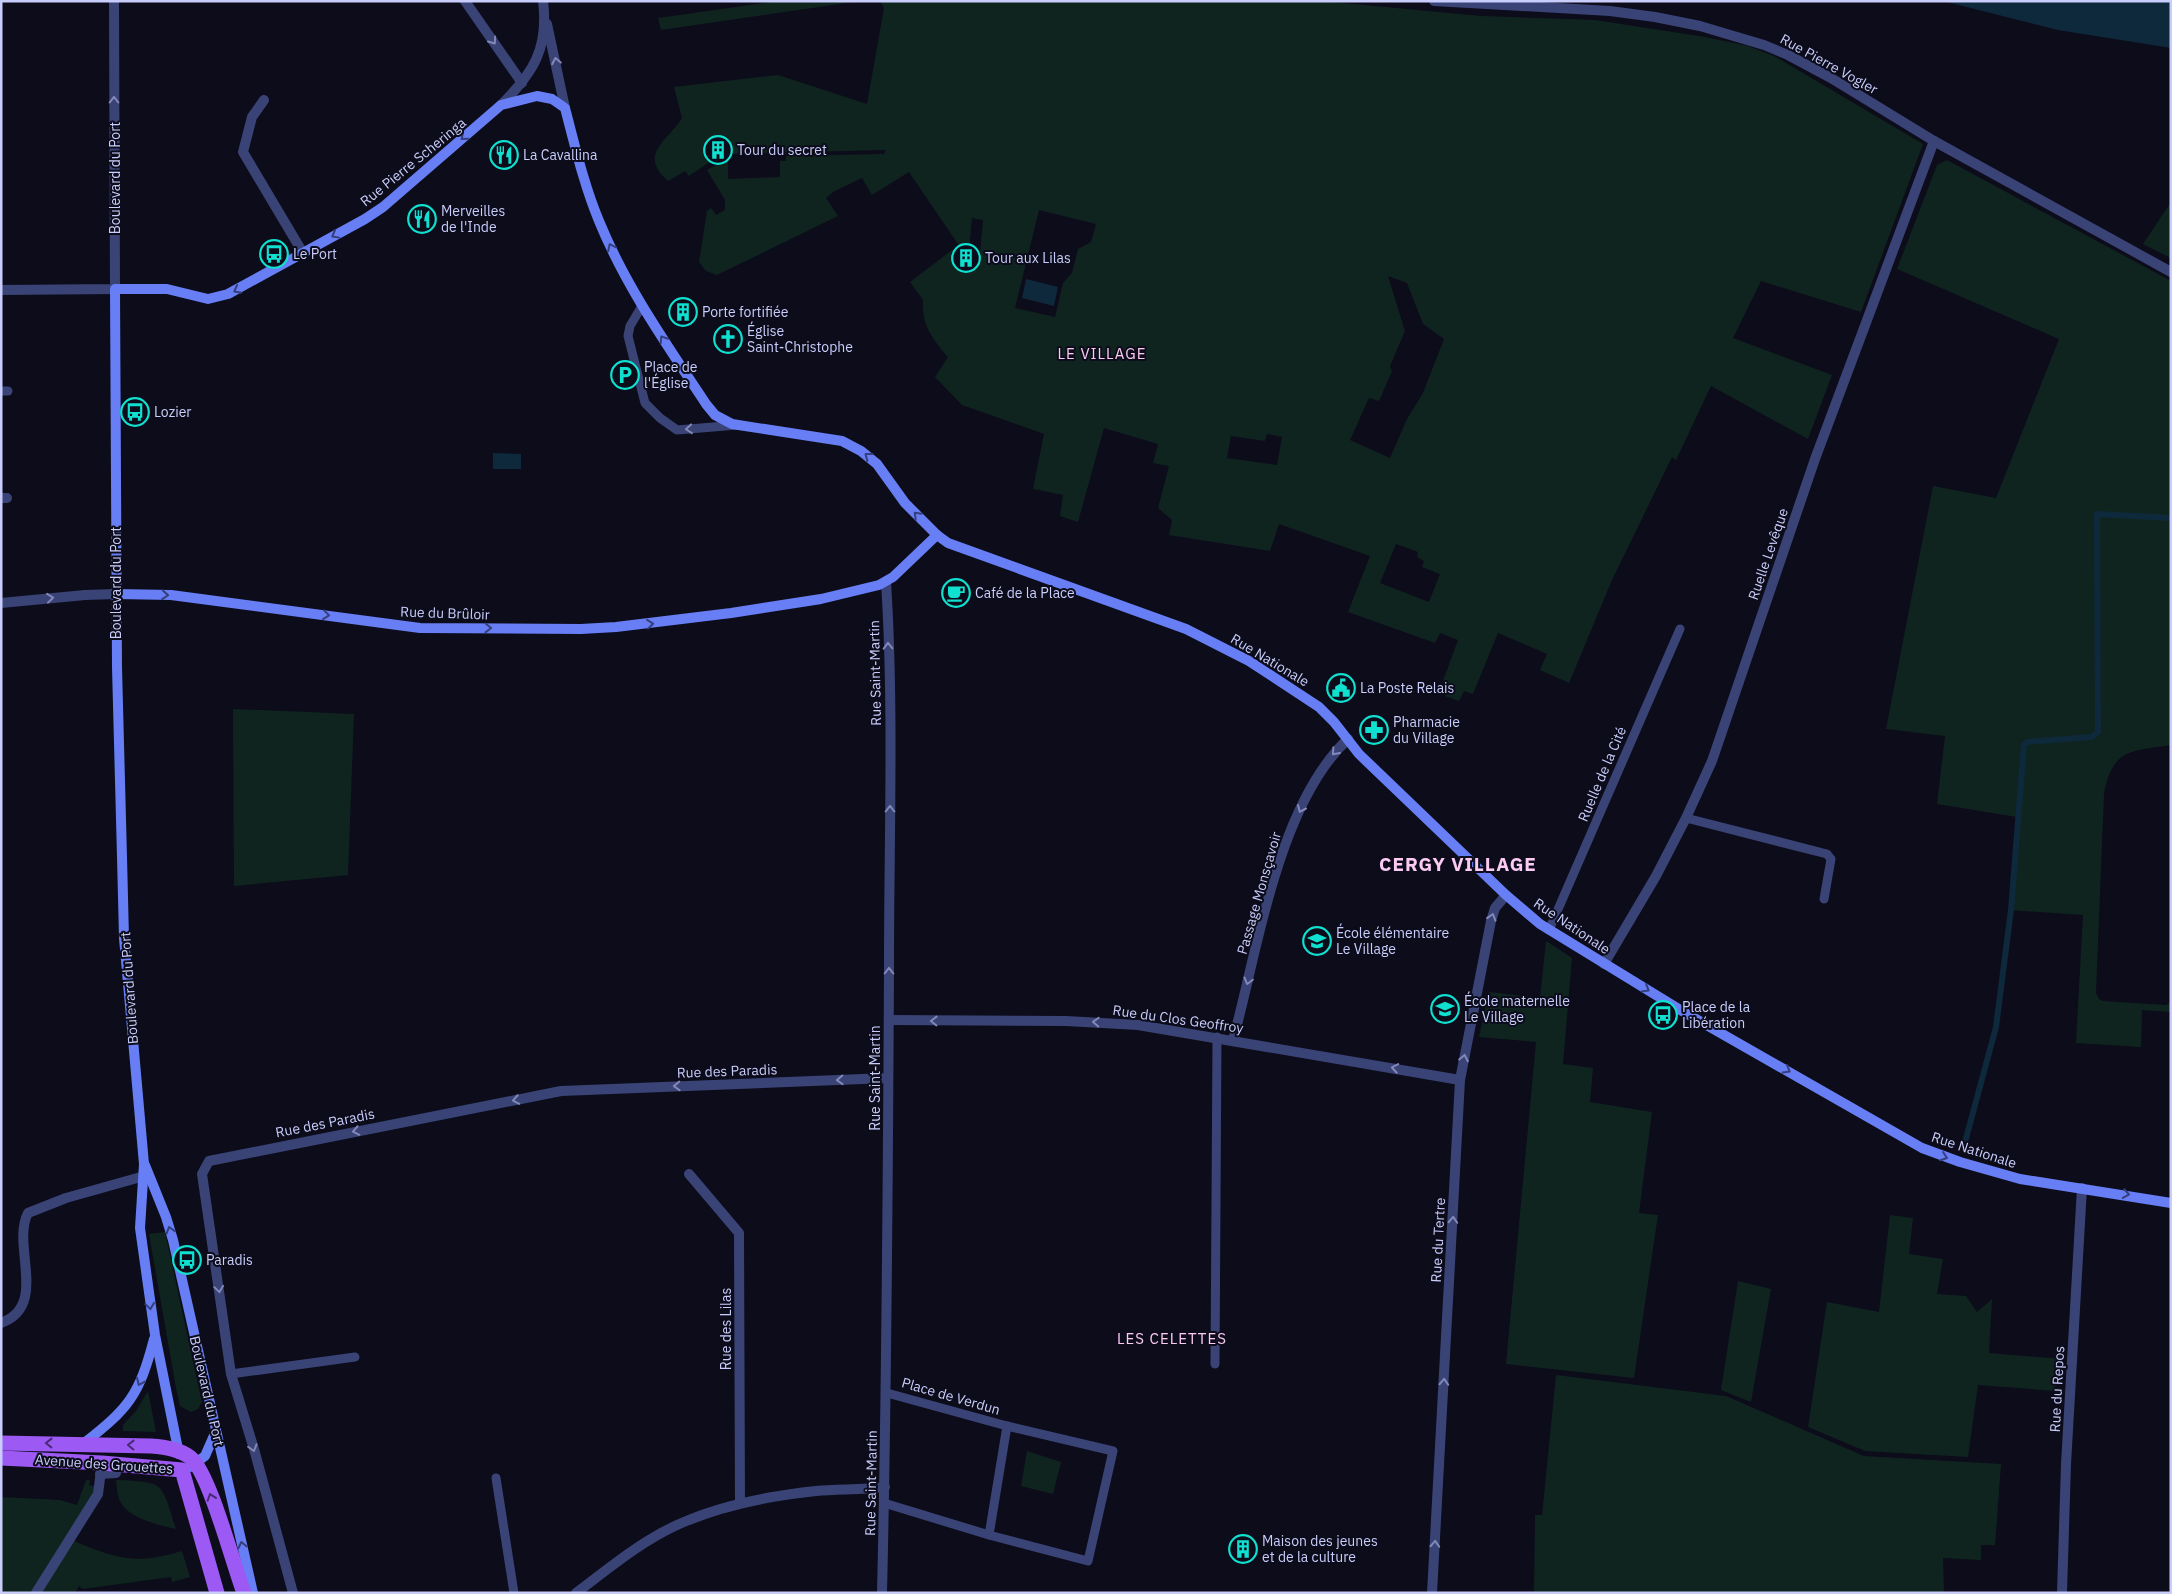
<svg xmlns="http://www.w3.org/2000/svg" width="2172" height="1594" viewBox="0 0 2172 1594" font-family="'IBM Plex Sans',sans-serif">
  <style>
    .green { fill: #10241f; fill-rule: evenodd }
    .water { fill: #0e293c }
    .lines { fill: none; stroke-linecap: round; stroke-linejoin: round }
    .stream { stroke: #0e293c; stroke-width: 6 }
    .lane { stroke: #3a4376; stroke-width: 9 }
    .street { stroke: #3a4376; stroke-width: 10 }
    .secondary { stroke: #677ef4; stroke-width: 10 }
    .primary { stroke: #9d59f3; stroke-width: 15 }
    .oneway { stroke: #8288b8 }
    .oneway2 { stroke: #353f7d }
    .oneway3 { stroke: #462b71 }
    .labels { text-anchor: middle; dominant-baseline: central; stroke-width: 4; stroke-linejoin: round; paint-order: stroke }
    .street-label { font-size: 14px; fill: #c9cdfb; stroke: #0c0c1b }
    .poi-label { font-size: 14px; fill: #c9cdfb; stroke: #0c0c1b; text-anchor: start }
    .neighbourhood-label { font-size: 15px; letter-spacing: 1px; fill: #fbcbf3; stroke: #0c0c1b }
    .district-label { font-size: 19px; font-weight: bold; letter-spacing: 1px; fill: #fbcbf3; stroke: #0c0c1b }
  </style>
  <rect width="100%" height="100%" fill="#0c0c1b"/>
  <g class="green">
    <path d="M779,1H860L661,30L658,18Z"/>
    <path d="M880,1H1322L1481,16L1595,20L1705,37L1748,46L1774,56L1923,144L1861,312L1761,281L1733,338L1832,375L1808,439L1711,386L1676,460L1672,457L1612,580L1569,683L1540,670L1547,654L1498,633L1473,694L1464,691L1459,701L1445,696L1443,681L1458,640L1440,633L1435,643L1348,612L1370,556L1279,524L1270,551L1169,535L1172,520L1158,508L1169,466L1153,463L1158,444L1104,428L1078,522L1060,516L1063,495L1033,489L1044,434L962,405L935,377L948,357C933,340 921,324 923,300L910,282L956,247L959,252L957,256L959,263L964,266L971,265L975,259L974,254H980L983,220L972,218L969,250H962L909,172L872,195L862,178L833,192L826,198L838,216L717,275L706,271L699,262L707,211L711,208L716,215L725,210V200L707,170L728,158V179L780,177V161H786V156L884,154L886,150L727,154L725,144L717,141C708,144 706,153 714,159L689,176L685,171L668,181C637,154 668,141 682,118L674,87L778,75L867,104L884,8ZM1039,210L1096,224L1091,242L1078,249L1072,273L1063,283L1055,317L1015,308ZM1388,276L1407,283L1423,324L1444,339L1423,393L1407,419L1390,458L1350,440L1369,398L1379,401L1392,371L1390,366L1405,331ZM1267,434L1282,437L1277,465L1227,458L1231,436L1265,441ZM1396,544L1418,552L1417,557L1424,561L1422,567L1440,574L1429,602L1380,583Z"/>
    <path d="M1947,160L2171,281V745C2132,751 2113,748 2104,793L2096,993L2099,999L2103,1001L2166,1005L2171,1002V1012L2142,1010L2141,1047L2076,1043L2083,915L2010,910L2017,817L1937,804L1945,736L1886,729L1933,486L1996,498L2059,339L1897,269L1937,165Z"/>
    <path d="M2171,202V258L2143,244Z"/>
    <path d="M233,709L354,714L348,875L234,886Z"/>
    <path d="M1546,941L1572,958L1563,1064L1593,1068L1590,1102L1652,1112L1639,1213L1658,1215L1634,1378L1506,1364L1536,1042L1479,1037L1489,992L1540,998Z"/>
    <path d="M1890,1215L1913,1218L1909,1254L1943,1259L1937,1294L1966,1296L1977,1312L1992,1299L1989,1353L2062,1359V1366L2056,1376L2055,1391L1978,1385L1968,1457L1865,1451L1808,1427L1827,1302L1879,1312Z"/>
    <path d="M165,1232L201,1398L202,1402L198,1409L191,1412L180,1406L176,1388L149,1234Z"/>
    <path d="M1738,1281L1771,1289L1751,1402L1721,1390Z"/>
    <path d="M1556,1375L1726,1396L1864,1456L2001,1464L1995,1545H1981V1560L1943,1558L1944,1593H1534L1535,1515H1542Z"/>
    <path d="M148,1391L156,1432L123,1431V1425L136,1411Z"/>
    <path d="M1027,1451L1061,1462L1053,1494L1021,1486Z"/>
    <path d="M86,1480H90L89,1485L94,1486V1495L74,1541C117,1559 136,1565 182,1551L190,1577L172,1582L171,1577L83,1589L79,1586L75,1593H1V1497L60,1500L77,1505Z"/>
    <path d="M116,1480C166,1482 161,1482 176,1529C161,1526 129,1518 121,1503C117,1497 117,1487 116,1480Z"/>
  </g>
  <g class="water">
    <path d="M1943,1H2171V48L2058,30Z"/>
    <path d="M1026,279L1058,287L1054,306L1022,298Z"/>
    <path d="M493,453L521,454V469H493Z"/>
  </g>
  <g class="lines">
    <path class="stream" d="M1964,1146L1996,1027L2011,910L2024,745L2027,742L2092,737L2098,732L2097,514L2171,518"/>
    <g class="lane">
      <path d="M642,306L630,326L628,336L645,403L660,418L677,430L737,425"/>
      <path d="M1,391H8"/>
      <path d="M1686,818L1827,854L1831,859L1824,899"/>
      <path d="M1549,930L1680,629"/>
      <path d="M1215,1364L1217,1037"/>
      <path d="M231,1374L355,1357"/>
      <path d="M496,1478L514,1593"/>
      <path d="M884,1503L989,1535L1088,1561L1113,1451L1007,1426L887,1393"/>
      <path d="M989,1535L1007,1426"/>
    </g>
    <g class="street">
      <path d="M465,1L522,83"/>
      <path d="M1434,1L1610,11L1655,17L1700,26L1764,45L1788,55L1831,78L1934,141L2171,272"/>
      <path d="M547,24L565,108"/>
      <path d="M264,100L252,117L243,152L303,253"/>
      <path d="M501,105C533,73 549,49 543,1"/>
      <path d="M1,290L115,289L114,1"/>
      <path d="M1,498H7"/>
      <path d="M1,603L85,595L116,594"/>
      <path d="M1604,964L1656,876L1686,818L1712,761L1815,459L1934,141"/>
      <path d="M889,1020L1066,1021L1138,1025L1460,1080"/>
      <path d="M1233,1040C1258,949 1278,804 1348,739"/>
      <path d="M689,1174L739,1233L740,1503"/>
      <path d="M1,1323C49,1306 11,1245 28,1213L66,1198L148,1175"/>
      <path d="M100,1474L116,1473"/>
      <path d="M36,1593L98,1494L102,1463"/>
      <path d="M293,1593L254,1449L231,1374L202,1174L209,1161L561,1091L888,1078"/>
      <path d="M576,1593C608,1569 640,1542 677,1525C721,1505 768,1496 816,1491C839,1489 862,1490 885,1487"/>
      <path d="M882,1593C887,1383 888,1173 889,963C889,836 894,708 886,582"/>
      <path d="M1432,1593L1460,1080L1491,921L1495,908L1506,895"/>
      <path d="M2062,1593L2066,1464L2082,1188"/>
    </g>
    <g class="secondary">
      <path d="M116,594L171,595L420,628L581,629L616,627L731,613L821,599L879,585L893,577L937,535"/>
      <path d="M145,1165L166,1217L173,1240L253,1593"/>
      <path d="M83,1444C129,1408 139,1396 154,1339"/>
      <path d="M179,1454L155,1335L140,1228L144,1164L124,938L122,857L117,667L115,289H167L208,299L228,294L365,219L383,207L501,105L537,96L552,99L565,108C575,146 584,185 599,221C626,287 667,345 706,404L715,415L732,424L842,441L861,451L877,464L905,503L937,535L948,543L1186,629L1249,661L1319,707L1334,722L1359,754L1506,895L1540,924L1682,1011L1922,1148L1960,1162L2020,1179L2171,1203"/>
      <path d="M190,1467L205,1456L216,1431"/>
    </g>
    <g class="primary">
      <path d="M1,1443L151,1446C165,1447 180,1449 191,1458C210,1475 233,1564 244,1593"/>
      <path d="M1,1458L102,1463L182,1470L217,1593"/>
    </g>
  </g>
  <defs><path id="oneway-chevron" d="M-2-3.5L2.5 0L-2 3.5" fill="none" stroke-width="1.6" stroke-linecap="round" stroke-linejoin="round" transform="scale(1.25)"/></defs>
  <g class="oneway">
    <use href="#oneway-chevron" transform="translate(493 41) rotate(55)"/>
    <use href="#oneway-chevron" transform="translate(556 61) rotate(-101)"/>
    <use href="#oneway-chevron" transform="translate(114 100) rotate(-90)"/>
    <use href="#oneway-chevron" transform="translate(689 429) rotate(175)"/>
    <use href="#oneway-chevron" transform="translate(50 598) rotate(-6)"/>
    <use href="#oneway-chevron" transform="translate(888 646) rotate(-91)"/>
    <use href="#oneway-chevron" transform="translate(1335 752) rotate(132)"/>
    <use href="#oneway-chevron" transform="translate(890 809) rotate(-90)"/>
    <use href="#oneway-chevron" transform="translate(1301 809) rotate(114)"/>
    <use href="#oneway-chevron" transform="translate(1492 917) rotate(-73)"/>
    <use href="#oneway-chevron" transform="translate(889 971) rotate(-90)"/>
    <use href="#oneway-chevron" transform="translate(1248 981) rotate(105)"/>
    <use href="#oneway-chevron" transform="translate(934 1021) rotate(-179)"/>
    <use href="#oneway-chevron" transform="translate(1096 1022) rotate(-177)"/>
    <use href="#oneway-chevron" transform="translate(1464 1058) rotate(-79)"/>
    <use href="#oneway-chevron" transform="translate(1395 1068) rotate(-170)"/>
    <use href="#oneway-chevron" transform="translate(840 1080) rotate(178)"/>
    <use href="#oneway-chevron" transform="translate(677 1086) rotate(178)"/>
    <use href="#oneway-chevron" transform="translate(516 1100) rotate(169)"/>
    <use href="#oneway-chevron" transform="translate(356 1131) rotate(169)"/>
    <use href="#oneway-chevron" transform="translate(1453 1220) rotate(-87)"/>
    <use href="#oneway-chevron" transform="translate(219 1289) rotate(82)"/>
    <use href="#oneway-chevron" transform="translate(1444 1382) rotate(-87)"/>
    <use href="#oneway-chevron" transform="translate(253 1448) rotate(74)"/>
    <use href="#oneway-chevron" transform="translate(1435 1544) rotate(-87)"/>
  </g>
  <g class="oneway2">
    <use href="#oneway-chevron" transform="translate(464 137) rotate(140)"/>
    <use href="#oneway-chevron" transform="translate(335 235) rotate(151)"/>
    <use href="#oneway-chevron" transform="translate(611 247) rotate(-116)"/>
    <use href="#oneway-chevron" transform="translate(237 290) rotate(152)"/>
    <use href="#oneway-chevron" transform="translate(663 339) rotate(-123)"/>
    <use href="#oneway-chevron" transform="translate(868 456) rotate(-143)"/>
    <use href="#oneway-chevron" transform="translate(917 515) rotate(-135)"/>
    <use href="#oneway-chevron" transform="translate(165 595) rotate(5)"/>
    <use href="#oneway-chevron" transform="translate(326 615) rotate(7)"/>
    <use href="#oneway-chevron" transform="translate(650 624) rotate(-6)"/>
    <use href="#oneway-chevron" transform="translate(488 628) rotate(1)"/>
    <use href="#oneway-chevron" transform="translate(1646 989) rotate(31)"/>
    <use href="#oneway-chevron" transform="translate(1787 1070) rotate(30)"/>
    <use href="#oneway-chevron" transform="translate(1944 1157) rotate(19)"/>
    <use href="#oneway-chevron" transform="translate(2126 1194) rotate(9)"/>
    <use href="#oneway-chevron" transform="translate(170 1230) rotate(-106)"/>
    <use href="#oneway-chevron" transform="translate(150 1306) rotate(82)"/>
    <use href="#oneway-chevron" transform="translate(140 1382) rotate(115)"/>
    <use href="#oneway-chevron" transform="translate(242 1545) rotate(-103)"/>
  </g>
  <g class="oneway3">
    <use href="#oneway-chevron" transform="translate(49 1443) rotate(-179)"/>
    <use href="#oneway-chevron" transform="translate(131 1445) rotate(-179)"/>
    <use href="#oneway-chevron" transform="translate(211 1497) rotate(-109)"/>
  </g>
  <defs>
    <symbol id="building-ring" viewBox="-11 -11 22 22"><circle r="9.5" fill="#0c0c1b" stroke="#10e0cf" stroke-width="1.5"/><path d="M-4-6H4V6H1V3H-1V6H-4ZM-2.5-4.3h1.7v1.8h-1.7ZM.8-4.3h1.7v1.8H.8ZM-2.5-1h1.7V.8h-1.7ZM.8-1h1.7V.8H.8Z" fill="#10e0cf"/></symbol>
    <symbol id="restaurant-ring" viewBox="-11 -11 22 22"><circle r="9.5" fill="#0c0c1b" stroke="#10e0cf" stroke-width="1.5"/><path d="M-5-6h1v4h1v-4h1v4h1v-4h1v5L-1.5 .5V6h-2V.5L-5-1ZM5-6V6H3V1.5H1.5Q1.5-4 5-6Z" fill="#10e0cf"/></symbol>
    <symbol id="bus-ring" viewBox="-11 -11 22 22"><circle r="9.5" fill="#0c0c1b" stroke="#10e0cf" stroke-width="1.5"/><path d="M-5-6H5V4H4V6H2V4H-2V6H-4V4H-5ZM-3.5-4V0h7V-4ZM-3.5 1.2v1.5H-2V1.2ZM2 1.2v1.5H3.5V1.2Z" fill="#10e0cf"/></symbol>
    <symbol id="church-ring" viewBox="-11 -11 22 22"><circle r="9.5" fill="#0c0c1b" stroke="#10e0cf" stroke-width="1.5"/><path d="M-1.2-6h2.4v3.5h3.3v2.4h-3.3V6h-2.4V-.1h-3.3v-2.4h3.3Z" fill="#10e0cf"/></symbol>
    <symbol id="parking-ring" viewBox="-11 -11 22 22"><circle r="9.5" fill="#0c0c1b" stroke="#10e0cf" stroke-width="1.5"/><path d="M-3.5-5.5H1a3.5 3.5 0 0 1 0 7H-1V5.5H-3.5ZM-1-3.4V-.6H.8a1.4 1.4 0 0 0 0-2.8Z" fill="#10e0cf"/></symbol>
    <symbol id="cafe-ring" viewBox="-11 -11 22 22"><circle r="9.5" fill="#0c0c1b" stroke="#10e0cf" stroke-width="1.5"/><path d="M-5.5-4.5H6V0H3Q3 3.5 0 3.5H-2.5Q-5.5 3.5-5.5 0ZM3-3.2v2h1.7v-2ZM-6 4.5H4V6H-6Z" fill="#10e0cf"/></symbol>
    <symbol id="civic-ring" viewBox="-11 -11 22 22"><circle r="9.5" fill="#0c0c1b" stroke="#10e0cf" stroke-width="1.5"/><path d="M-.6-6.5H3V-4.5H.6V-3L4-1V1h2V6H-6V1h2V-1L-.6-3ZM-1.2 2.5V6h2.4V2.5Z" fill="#10e0cf"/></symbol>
    <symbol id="pharmacy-ring" viewBox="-11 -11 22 22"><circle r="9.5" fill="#0c0c1b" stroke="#10e0cf" stroke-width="1.5"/><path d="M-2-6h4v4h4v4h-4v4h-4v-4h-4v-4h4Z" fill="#10e0cf"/></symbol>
    <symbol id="school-ring" viewBox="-11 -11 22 22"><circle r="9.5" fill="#0c0c1b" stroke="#10e0cf" stroke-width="1.5"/><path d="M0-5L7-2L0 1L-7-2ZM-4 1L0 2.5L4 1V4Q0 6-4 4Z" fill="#10e0cf"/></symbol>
  </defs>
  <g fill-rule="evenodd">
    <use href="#building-ring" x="702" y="134" width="32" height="32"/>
    <use href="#restaurant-ring" x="488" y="139" width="32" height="32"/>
    <use href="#restaurant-ring" x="406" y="203" width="32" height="32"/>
    <use href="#bus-ring" x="258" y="238" width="32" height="32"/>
    <use href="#building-ring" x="950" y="242" width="32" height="32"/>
    <use href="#building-ring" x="667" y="296" width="32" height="32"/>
    <use href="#church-ring" x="712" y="323" width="32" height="32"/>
    <use href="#parking-ring" x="609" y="359" width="32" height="32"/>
    <use href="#bus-ring" x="119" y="396" width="32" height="32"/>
    <use href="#cafe-ring" x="940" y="577" width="32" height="32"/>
    <use href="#civic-ring" x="1325" y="672" width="32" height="32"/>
    <use href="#pharmacy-ring" x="1358" y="714" width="32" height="32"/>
    <use href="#school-ring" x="1301" y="925" width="32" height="32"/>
    <use href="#school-ring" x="1429" y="993" width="32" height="32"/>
    <use href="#bus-ring" x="1647" y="999" width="32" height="32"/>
    <use href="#bus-ring" x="171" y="1244" width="32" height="32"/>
    <use href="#building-ring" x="1227" y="1533" width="32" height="32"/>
  </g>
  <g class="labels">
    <g class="street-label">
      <text transform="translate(1829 64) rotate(29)">Rue Pierre Vogler</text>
      <text transform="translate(413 162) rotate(-39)">Rue Pierre Scheringa</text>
      <text transform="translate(115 178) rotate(-90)">Boulevard du Port</text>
      <text transform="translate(1768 554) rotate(-71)">Ruelle Levêque</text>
      <text transform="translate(116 583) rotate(-90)">Boulevard du Port</text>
      <text transform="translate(445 613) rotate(2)">Rue du Brûloir</text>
      <text transform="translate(1270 660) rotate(31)">Rue Nationale</text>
      <text transform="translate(875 673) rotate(-91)">Rue Saint-Martin</text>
      <text transform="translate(1602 774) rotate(-67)">Ruelle de la Cité</text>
      <text transform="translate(1259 893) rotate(-74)">Passage Monsçavoir</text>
      <text transform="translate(1572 926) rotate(34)">Rue Nationale</text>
      <text transform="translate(129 988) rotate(-94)">Boulevard du Port</text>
      <text transform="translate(1178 1019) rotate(8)">Rue du Clos Geoffroy</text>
      <text transform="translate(727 1071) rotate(-2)">Rue des Paradis</text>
      <text transform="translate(875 1078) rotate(-90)">Rue Saint-Martin</text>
      <text transform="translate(325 1123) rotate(-11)">Rue des Paradis</text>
      <text transform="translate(1974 1150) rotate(18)">Rue Nationale</text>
      <text transform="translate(1438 1240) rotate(-87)">Rue du Tertre</text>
      <text transform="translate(726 1329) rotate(-90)">Rue des Lilas</text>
      <text transform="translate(2057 1389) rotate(-87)">Rue du Repos</text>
      <text transform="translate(207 1391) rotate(77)">Boulevard du Port</text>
      <text transform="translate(951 1396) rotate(16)">Place de Verdun</text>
      <text transform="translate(104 1464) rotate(4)">Avenue des Grouettes</text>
      <text transform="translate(871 1483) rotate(-89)">Rue Saint-Martin</text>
    </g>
    <g class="poi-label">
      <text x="737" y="150">Tour du secret</text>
      <text x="523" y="155">La Cavallina</text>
      <text x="441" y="211">Merveilles<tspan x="441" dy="16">de l'Inde</tspan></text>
      <text x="293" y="254">Le Port</text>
      <text x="985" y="258">Tour aux Lilas</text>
      <text x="702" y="312">Porte fortifiée</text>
      <text x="747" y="331">Église<tspan x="747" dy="16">Saint-Christophe</tspan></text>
      <text x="644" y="367">Place de<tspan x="644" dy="16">l'Église</tspan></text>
      <text x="154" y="412">Lozier</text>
      <text x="975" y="593">Café de la Place</text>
      <text x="1360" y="688">La Poste Relais</text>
      <text x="1393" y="722">Pharmacie<tspan x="1393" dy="16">du Village</tspan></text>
      <text x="1336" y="933">École élémentaire<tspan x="1336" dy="16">Le Village</tspan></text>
      <text x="1464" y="1001">École maternelle<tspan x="1464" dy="16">Le Village</tspan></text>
      <text x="1682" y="1007">Place de la<tspan x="1682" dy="16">Libération</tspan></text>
      <text x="206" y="1260">Paradis</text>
      <text x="1262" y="1541">Maison des jeunes<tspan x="1262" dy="16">et de la culture</tspan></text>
    </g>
    <g class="neighbourhood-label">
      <text x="1102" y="353">LE VILLAGE</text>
      <text x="1172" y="1338">LES CELETTES</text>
    </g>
    <g class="district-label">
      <text x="1458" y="864">CERGY VILLAGE</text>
    </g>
  </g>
  <rect width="2172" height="1594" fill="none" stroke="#c9cdfb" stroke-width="5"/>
</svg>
